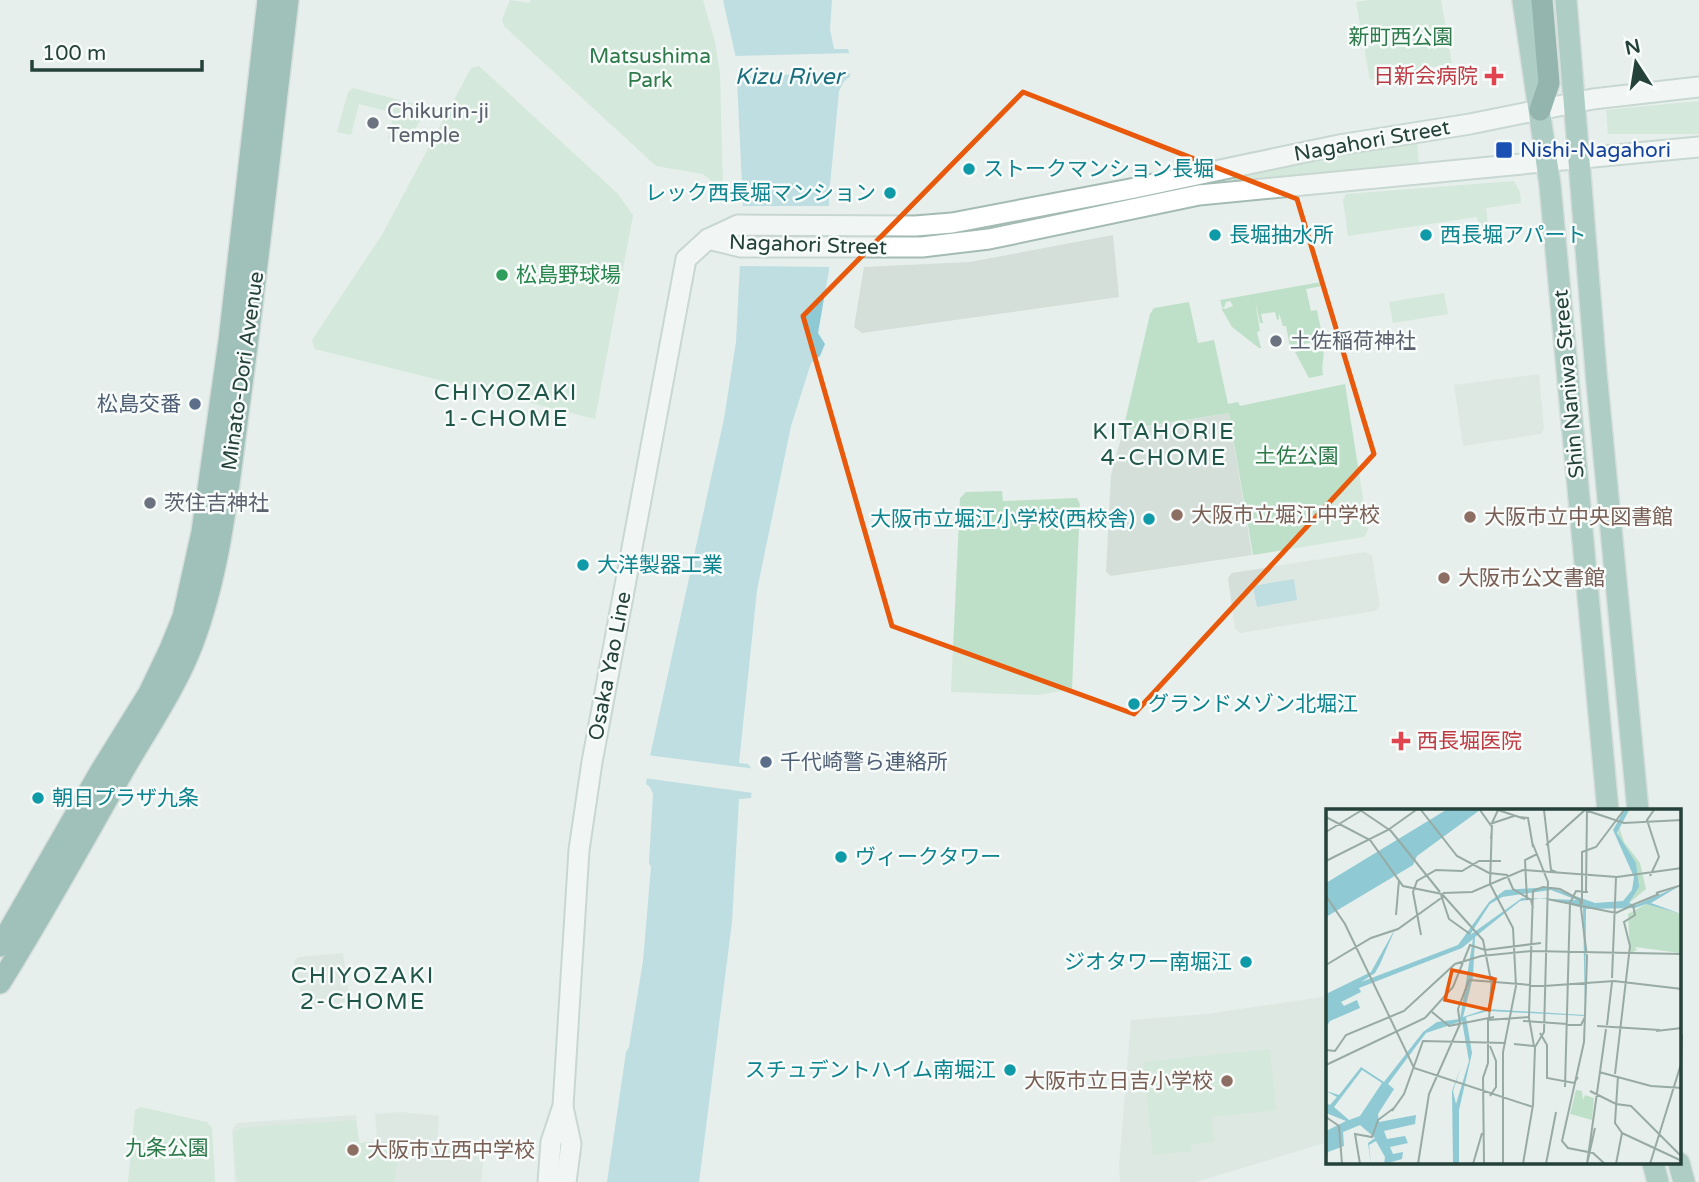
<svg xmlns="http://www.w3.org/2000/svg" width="1699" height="1182" viewBox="0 0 1699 1182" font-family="'Varela Round','Noto Sans JP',sans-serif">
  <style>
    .built { fill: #d4dfda }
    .green { fill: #bfe0c8 }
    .water { fill: #8ec9d4 }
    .pier { fill: #e6efeb }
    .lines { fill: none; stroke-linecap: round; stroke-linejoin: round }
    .secondary-casing { stroke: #a4bbb3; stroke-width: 23 }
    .primary-casing { stroke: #c2cac8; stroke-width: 24 }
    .trunk-casing { stroke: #c2cac8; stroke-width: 24 }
    .motorway-casing { stroke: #c2cac8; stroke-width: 24 }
    .secondary { stroke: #fff; stroke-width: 19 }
    .primary { stroke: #6aa596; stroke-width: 21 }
    .trunk { stroke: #4c8a7c; stroke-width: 21 }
    .motorway { stroke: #2f6f62; stroke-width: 21 }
    .marked { fill: none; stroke: #e8590c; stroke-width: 5; stroke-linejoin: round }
    .health-dot { fill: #e0444e; stroke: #f7fbf9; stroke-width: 2.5 }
    .worship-dot { fill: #6b7280; stroke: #f7fbf9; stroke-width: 2.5 }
    .transit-dot { fill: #1a4fb4; stroke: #f7fbf9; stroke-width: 2.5 }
    .culture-dot { fill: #0f9aa8; stroke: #f7fbf9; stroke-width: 2.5 }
    .leisure-dot { fill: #2e9e5b; stroke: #f7fbf9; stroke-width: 2.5 }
    .service-dot { fill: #5c6f8a; stroke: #f7fbf9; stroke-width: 2.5 }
    .education-dot { fill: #8d6e63; stroke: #f7fbf9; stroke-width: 2.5 }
    .labels { text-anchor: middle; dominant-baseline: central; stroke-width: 5; stroke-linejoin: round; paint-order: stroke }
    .park-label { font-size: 21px; fill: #2d7a4b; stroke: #f7fbf9 }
    .health-label { font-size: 21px; fill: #be3a42; stroke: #f7fbf9; text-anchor: end }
    .worship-label { font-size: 21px; fill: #5b616d; stroke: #f7fbf9; text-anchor: start }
    .street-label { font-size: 21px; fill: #24423a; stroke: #f7fbf9 }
    .transit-label { font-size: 21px; fill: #164399; stroke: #f7fbf9; text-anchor: start }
    .culture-label { font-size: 21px; fill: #0d838f; stroke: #f7fbf9; text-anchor: start }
    .leisure-label { font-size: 21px; fill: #27864d; stroke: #f7fbf9; text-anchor: start }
    .service-label { font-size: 21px; fill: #4e5e75; stroke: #f7fbf9; text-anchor: end }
    .education-label { font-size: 21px; fill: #785e54; stroke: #f7fbf9; text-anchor: start }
    .water-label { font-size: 23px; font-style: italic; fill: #1c6f80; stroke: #f7fbf9 }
    .neighbourhood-label { font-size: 23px; letter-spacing: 2px; fill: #1f5548; stroke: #f7fbf9 }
    .inset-road { fill: none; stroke: #98aaa4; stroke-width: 2 }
    .view { fill: #e8590c; fill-opacity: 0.15; stroke: #e8590c; stroke-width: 3.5 }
    .inset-edge { fill: none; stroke: #24423a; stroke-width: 3.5 }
  </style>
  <rect width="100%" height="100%" fill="#e6efeb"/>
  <g class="built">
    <path d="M1113,235L1119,297L862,333L854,327L864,267L970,262Z"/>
    <path d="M1539,374L1544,429L1541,434L1463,446L1454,385Z"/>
    <path d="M1229,413L1252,555L1111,576L1106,572L1111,475L1123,431Z"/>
    <path d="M1366,552L1372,556L1380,606L1375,611L1240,633L1235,628L1228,578L1232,573Z"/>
    <path d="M343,953L350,1001L305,1010L294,961L298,957Z"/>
    <path d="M1328,996V1142L1196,1182H1120L1119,1166L1131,1020L1207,1014Z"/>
    <path d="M401,1112L439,1116L437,1142L474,1144L473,1156L484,1158L481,1182H235L232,1130L237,1123L356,1115L359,1143L377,1141L375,1114Z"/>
  </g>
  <g class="green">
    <path d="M510,0L529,3L531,0H703L715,42L720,75L723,190L703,174L656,166L504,26L502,19Z"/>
    <path d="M1369,0H1441L1452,63L1370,80L1356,2Z"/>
    <path d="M479,66L617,193L633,215L595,419L315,349L312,340L383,233L471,68Z"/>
    <path d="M353,88L427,107L408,143L388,138L394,113L359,104L351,135L337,132L348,92Z"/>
    <path d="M1699,101V134H1608L1606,110Z"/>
    <path d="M1417,142L1419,164L1234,180L1233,175Z"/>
    <path d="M1514,181L1520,192L1521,203L1486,208L1489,235L1481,236L1477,217L1348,236L1343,200L1346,194Z"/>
    <path d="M1321,282L1322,286L1306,289L1311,311L1317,310L1323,340L1290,347L1286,326H1283L1279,313V319L1277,320L1275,312L1261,314L1263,323H1260L1255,300L1260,331L1257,332L1261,348H1259L1232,327L1221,308L1225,309L1233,306L1230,301L1226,302L1224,308L1222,307L1220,300Z"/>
    <path d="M1444,293L1448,314L1393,323L1389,302Z"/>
    <path d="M1189,302L1198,343L1214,340L1228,404L1238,402L1240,406L1345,384L1368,530L1364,537L1253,555L1229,413L1123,430L1150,314L1154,308Z"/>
    <path d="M1323,347C1325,357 1321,364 1323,375L1309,378L1295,352Z"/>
    <path d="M1002,491L1003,501L1077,498L1080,504L1072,689L1038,695L951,692L960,498L966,492Z"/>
    <path d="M1270,1049L1276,1110L1212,1117L1214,1142L1191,1144V1151L1153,1155L1143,1062Z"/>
    <path d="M141,1107L207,1122L212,1128L215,1182H128L135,1110Z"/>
    <path d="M356,1120L359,1143L399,1142L395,1182H237L233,1133L240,1128Z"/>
  </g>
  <g class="water">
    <path d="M723,0H832L830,30L834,49H848L849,52L850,77L844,81L839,91L829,195V270L818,333L825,344L820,356L811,363L791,426L757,590L739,763L748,764L753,771L751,798L739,799L732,922L699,1182H607L626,1052L629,1047L643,961L651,867L649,863L653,794L650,787L646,784L650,756L724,419L736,342L743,206L736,58Z"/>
    <path d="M1294,579L1297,600L1257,607L1253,586Z"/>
  </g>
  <g class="pier">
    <path d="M851,53L852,73L734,76L733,56Z"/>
    <path d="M740,206H832L831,267L739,266Z"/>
    <path d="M647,755L756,769L753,793L644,778Z"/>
  </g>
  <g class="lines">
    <defs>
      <g id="secondary">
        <path d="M708,239L741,247H922L989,239L1199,195L1699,147"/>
        <path d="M563,1107L571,1144L566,1182"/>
        <path d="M548,1182L551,1142L563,1106L579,850L592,762L686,259L708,239L738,225L915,226L952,223L1130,189L1339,145L1470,124L1593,99L1699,87"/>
      </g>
      <g id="primary">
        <path d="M1523,0L1550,185L1608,811"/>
        <path d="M1566,0L1596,372L1638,811"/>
        <path d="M1653,1163L1658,1182"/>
        <path d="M1679,1163L1684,1182"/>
      </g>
      <g id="trunk">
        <path d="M0,946L100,772L149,693L170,649L183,617L202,532L229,341L268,0"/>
        <path d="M0,983C43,914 82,843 122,773C146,731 176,688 193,643C222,566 229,480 240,399C258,266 272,133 288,0"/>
      </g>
      <path id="motorway" d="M1540,110L1549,83L1542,0"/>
    </defs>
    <use href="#secondary" class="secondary-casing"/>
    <use href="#primary" class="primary-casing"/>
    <use href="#trunk" class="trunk-casing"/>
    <use href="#motorway" class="motorway-casing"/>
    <use href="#secondary" class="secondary"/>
    <use href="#primary" class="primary"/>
    <use href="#trunk" class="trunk"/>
    <use href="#motorway" class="motorway"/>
  </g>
  <path d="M0 0H1699V1182H0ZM1023,92L1297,199L1374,454L1134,714L892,626L803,316Z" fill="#e6efeb" fill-opacity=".55" fill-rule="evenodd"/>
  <path class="marked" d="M1023,92L1297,199L1374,454L1134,714L892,626L803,316Z"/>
  <g class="health-dot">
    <path d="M1490.5 65.5h7v7h7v7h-7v7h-7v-7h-7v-7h7z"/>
    <path d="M1397.5 730.5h7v7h7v7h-7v7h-7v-7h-7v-7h7z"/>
  </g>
  <g class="worship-dot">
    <circle cx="373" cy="123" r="7"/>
    <circle cx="1276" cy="341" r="7"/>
    <circle cx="150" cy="503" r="7"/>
  </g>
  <rect class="transit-dot" x="1495" y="141" width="18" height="18" rx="3.5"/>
  <g class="culture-dot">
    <circle cx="969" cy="169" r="7"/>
    <circle cx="890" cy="193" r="7"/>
    <circle cx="1215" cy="235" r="7"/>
    <circle cx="1426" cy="235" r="7"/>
    <circle cx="1149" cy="519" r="7"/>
    <circle cx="583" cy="565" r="7"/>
    <circle cx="1134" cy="704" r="7"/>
    <circle cx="38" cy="798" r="7"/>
    <circle cx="841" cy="857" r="7"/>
    <circle cx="1246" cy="962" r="7"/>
    <circle cx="1010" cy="1070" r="7"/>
  </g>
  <circle class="leisure-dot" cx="502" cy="275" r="7"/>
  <g class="service-dot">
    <circle cx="195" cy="404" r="7"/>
    <circle cx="766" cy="762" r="7"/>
  </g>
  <g class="education-dot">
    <circle cx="1177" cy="515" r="7"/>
    <circle cx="1470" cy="517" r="7"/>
    <circle cx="1444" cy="578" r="7"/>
    <circle cx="1227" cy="1081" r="7"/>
    <circle cx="353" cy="1150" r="7"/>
  </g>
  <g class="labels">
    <g class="park-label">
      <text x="1401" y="37">新町西公園</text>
      <text x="650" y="56">Matsushima<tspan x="650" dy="24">Park</tspan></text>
      <text x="1297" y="456">土佐公園</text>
      <text x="167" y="1148">九条公園</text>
    </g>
    <g class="health-label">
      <text x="1478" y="76">日新会病院</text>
      <text x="1417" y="741" text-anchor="start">西長堀医院</text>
    </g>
    <g class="worship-label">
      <text x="387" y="111">Chikurin-ji<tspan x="387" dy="24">Temple</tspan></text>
      <text x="1290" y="341">土佐稲荷神社</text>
      <text x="164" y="503">茨住吉神社</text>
    </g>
    <g class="street-label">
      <text transform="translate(1372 141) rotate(-10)">Nagahori Street</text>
      <text transform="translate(808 245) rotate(2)">Nagahori Street</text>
      <text transform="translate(243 371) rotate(-82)">Minato-Dori Avenue</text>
      <text transform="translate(1569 384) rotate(-95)">Shin Naniwa Street</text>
      <text transform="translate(610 666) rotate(-79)">Osaka Yao Line</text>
    </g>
    <g class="transit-label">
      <text x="1520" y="150">Nishi-Nagahori</text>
    </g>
    <g class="culture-label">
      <text x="983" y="169">ストークマンション長堀</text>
      <text x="876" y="193" text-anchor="end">レック西長堀マンション</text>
      <text x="1229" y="235">長堀抽水所</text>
      <text x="1440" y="235">西長堀アパート</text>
      <text x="1135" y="519" text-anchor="end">大阪市立堀江小学校(西校舎)</text>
      <text x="597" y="565">大洋製器工業</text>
      <text x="1148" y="704">グランドメゾン北堀江</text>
      <text x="52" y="798">朝日プラザ九条</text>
      <text x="855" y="857">ヴィークタワー</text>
      <text x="1232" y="962" text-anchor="end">ジオタワー南堀江</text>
      <text x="996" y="1070" text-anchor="end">スチュデントハイム南堀江</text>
    </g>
    <g class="leisure-label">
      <text x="516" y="275">松島野球場</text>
    </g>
    <g class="service-label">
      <text x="181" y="404">松島交番</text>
      <text x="780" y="762" text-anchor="start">千代崎警ら連絡所</text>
    </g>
    <g class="education-label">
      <text x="1191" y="515">大阪市立堀江中学校</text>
      <text x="1484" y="517">大阪市立中央図書館</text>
      <text x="1458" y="578">大阪市公文書館</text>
      <text x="1213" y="1081" text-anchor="end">大阪市立日吉小学校</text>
      <text x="367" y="1150">大阪市立西中学校</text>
    </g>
    <g class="water-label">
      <text x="789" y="77">Kizu River</text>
    </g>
    <g class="neighbourhood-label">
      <text x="506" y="393">CHIYOZAKI<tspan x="506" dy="26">1-CHOME</tspan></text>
      <text x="1164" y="432">KITAHORIE<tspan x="1164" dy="26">4-CHOME</tspan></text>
      <text x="363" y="976">CHIYOZAKI<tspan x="363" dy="26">2-CHOME</tspan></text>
    </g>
  </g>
  <g transform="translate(1326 809)">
    <rect width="355" height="355" fill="#e6efeb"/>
    <path d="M304,1L293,18L298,33L314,54L320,80L303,94L311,79V64L292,26L294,12ZM320,95L355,105L354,144L309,138L311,141L304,145L302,105ZM250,281L256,282L257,291L259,286L268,289L266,311L244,305Z" fill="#bfe0c8"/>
    <path d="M120,1H154L91,47L87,56L0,108V74ZM298,1H303L291,24L310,54L313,78L303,94L310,96L355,76L325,94L355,105L320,95L309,99L260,100L259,207L162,202L140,208L146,244L133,301V355H127L126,282L135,258L127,282L130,295L143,252L136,212L100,224L62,275L68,280L52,305L53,313L90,306L89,315L58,322L61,330L79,327L82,334L64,338L67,345L77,343L76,350L58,355L59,348L50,332L43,336L45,355L42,334L49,329L34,316L17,323L18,337L2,343L0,355V322L20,312L0,304V294L4,296L11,288L0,282L13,286L35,258L58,273L97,223L111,213L134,210L147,130L136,139L33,179L35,183L15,193L18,197L31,191L34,199L4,212L0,218V185L45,163L70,118L54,155L49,164L35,173L132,136L163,93L179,81L224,78L269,94L297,92L306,81L308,68L287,21ZM225,81L251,91L196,89L144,126L164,95L176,88ZM220,89L257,99L259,206L161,200L137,208L147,168L149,128L194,92ZM36,261L56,274L34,307L23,311L8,298Z" fill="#8ec9d4" fill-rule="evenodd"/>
    <path class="inset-road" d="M34,1L65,22L114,83M95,1L131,47L163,64L181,66L187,80L205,91L207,99M154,1L166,18L165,30M172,1L166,14L164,75L187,119L190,177L177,243V355M172,1L199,10M218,1L225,61L230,63M0,8L44,31L77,77L116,85L157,131L165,172M193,8L202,9L207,38M164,15L188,7M0,23L36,1M220,36L259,1L298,14L356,11M0,52L62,21L90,1M324,67L333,48L321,11L328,1M260,82L261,1M117,84L146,83L197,61L291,68L356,59M330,84L356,76M115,86L123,110L144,125M0,87L19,115L88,259L207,298M221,90L290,104L307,96M201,91L199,51L211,45M256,95V43L270,38L298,1M304,97L333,85M70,106L73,71M95,126L87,83L91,72L110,61L136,62L153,52H175M0,156L45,129L72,120L118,87M286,169L290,68M143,171L218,177M218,177L288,172L356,180M106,203L123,217L168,208M163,210L166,167M197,212L255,216L259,208M281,216L286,173M271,217L334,221M330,222L356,219M214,224L221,236V269L248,274L252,268M188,235L208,237L203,209M164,237L170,252V278L164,287M0,241L9,242L20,226L78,202L129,155L155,147L205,142L356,145M0,256L99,209L127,178L144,136L159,141L215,134M273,263L325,277L356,279M289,265L304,137L298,113L309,106L307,96M239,278L244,94L250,82L262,83M264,282L290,295L305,297L356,348M66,302L78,285L97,232L180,234M0,308L13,317L16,355M296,324L356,352M34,355L29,325L46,328L52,311L68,299M92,355L103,285L134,215L132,200L143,171M147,355L156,324M158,355L157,269L162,254V211L203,208L207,82L217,78L234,80L254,91L261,148L258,233L236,332L242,339L267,344L279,355M197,355L207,296L209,238L218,223L222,73L206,33M220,355L230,303M261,355L280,220M261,355L269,319M290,355L296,324L289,314L292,267M324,355L355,255L356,225"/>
    <path class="view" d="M126,161L169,170L163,201L119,191Z"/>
    <rect width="355" height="355" class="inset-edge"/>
  </g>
  <g transform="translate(1636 63) rotate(348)" stroke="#f7fbf9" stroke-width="5" paint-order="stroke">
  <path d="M0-5L12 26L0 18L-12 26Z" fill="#24423a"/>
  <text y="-10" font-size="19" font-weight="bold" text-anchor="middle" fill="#24423a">N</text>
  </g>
  <path d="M32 60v10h170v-10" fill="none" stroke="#24423a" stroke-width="3.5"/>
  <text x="42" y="60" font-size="21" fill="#24423a" stroke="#f7fbf9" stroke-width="5" paint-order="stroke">100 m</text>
</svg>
